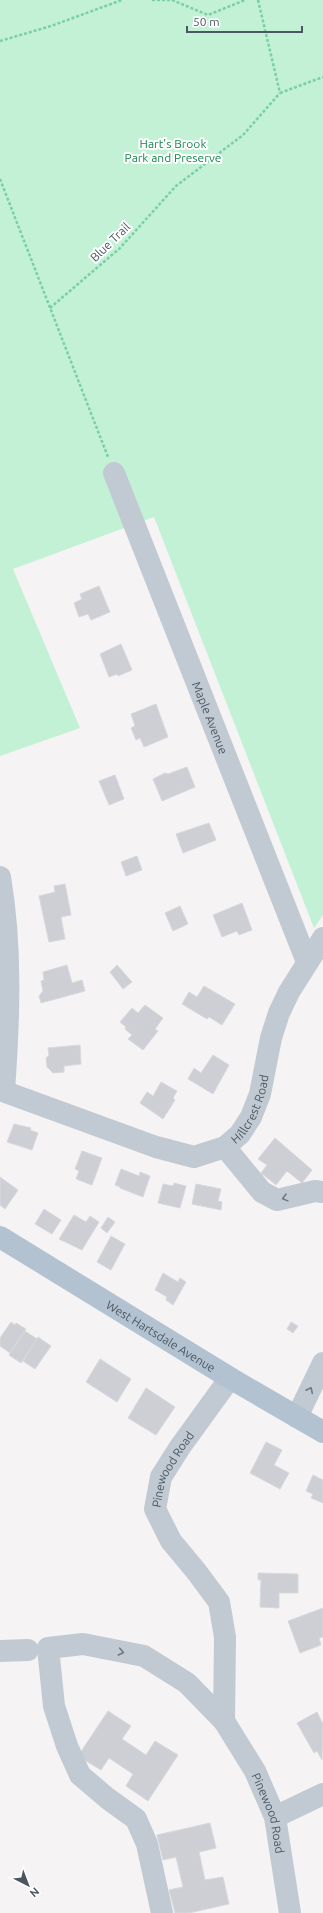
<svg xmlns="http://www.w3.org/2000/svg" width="323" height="1913" viewBox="0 0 323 1913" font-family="Ubuntu,sans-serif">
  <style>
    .green { fill: #c3f1d5 }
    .building { fill: #cdcfd5; stroke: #d7d9de }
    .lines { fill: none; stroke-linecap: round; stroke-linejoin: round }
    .path { stroke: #7ad0a6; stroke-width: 2.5; stroke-dasharray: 3 2; stroke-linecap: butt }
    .minor { stroke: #c1cad2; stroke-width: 22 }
    .major { stroke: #b3c2d1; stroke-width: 22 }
    .oneway { stroke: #6e7983 }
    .labels { text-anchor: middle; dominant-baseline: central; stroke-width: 4; stroke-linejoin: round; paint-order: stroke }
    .park-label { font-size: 12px; fill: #17864f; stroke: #fff }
    .street-label { font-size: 12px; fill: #4a5661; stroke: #fff }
  </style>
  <rect width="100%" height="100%" fill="#f5f3f3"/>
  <path class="green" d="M0,0H323V915L314,928L154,517L13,569L80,728L0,756Z"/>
  <g class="building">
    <path d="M99,586L110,612L91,620L88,614L79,617L74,603L82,599L80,594Z"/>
    <path d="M121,644L132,670L118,676L117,674L109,677L100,654Z"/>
    <path d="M156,704L168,737L144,747L140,738L136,740L131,728L135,726L131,714Z"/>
    <path d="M187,767L195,787L162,801L153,779L165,773L168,774Z"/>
    <path d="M115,775L124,799L109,805L99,781Z"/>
    <path d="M209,823L216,840L183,853L176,834Z"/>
    <path d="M137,856L142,870L126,876L121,862Z"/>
    <path d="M65,884L71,915L61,917L65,939L49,942L39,896L55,892L54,886Z"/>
    <path d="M242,903L252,930L239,935L237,931L222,937L213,915Z"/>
    <path d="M180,906L188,924L173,931L165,913Z"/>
    <path d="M67,965L72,983L82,980L85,991L41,1003L39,996L43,991L41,981L44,980L43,972Z"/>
    <path d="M117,965L132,982L123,989L110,972Z"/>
    <path d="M204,986L235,1004L222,1025L209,1017L207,1019L182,1004L189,992L197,997Z"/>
    <path d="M145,1005L163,1018L155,1029L158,1031L143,1050L128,1039L132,1035L125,1029L126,1027L120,1022L132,1008L138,1013Z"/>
    <path d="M80,1045L81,1064L64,1066V1072L53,1073L47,1067L46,1058L49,1055L48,1048Z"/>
    <path d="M213,1055L229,1065L213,1094L188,1079L194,1068L201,1073Z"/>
    <path d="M161,1082L177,1091L173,1098L175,1100L163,1119L140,1103L147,1092L153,1096Z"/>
    <path d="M14,1124L31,1128L30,1130L38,1133L32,1150L7,1142Z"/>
    <path d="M275,1138L312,1170L302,1183L287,1171L276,1185L261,1173L267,1165L258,1159Z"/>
    <path d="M82,1151L102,1158L92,1185L76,1179L79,1171L75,1169Z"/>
    <path d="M121,1169L139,1176L140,1172L150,1176L143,1197L120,1188V1187L115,1185Z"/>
    <path d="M0,1177L18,1190L5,1209L0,1205Z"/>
    <path d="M174,1183L186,1186L180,1208L158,1203L163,1184L173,1186Z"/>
    <path d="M196,1184L221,1189L218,1201L222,1202L221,1210L192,1204Z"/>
    <path d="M44,1209L61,1220L52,1234L35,1224Z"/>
    <path d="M74,1215L86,1222L90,1216L99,1222L82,1250L59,1239Z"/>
    <path d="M108,1217L115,1222L107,1233L101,1228Z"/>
    <path d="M111,1236L125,1244L111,1270L97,1262Z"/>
    <path d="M163,1273L178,1282L180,1278L186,1282L173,1305L166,1300L167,1297L155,1290Z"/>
    <path d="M11,1322L15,1325L16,1323L26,1329L10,1353L0,1346V1338Z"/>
    <path d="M291,1322L298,1326L293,1333L287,1329Z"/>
    <path d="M25,1331L37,1339L21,1363L9,1355Z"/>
    <path d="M38,1337L51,1346L35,1369L23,1361Z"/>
    <path d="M100,1359L131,1379L117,1402L86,1382Z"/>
    <path d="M146,1388L175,1407L156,1435L128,1418Z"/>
    <path d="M266,1442L282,1450L274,1465L289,1473L280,1489L250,1473Z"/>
    <path d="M313,1475L323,1480V1503L311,1498L313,1494L306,1491Z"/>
    <path d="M258,1573L298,1574V1593H279V1608L260,1607L261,1580H258Z"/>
    <path d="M323,1608V1637L319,1638L321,1645L300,1653L288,1621Z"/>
    <path d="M108,1711L131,1726L122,1739L146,1755L155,1741L178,1755L148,1801L126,1786L133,1774L109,1758L101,1770L78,1756Z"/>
    <path d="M317,1712L323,1724L322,1760L317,1751L314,1753L297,1723Z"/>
    <path d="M210,1823L216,1848L199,1852L205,1880L223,1877L229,1904L189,1913H175L169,1890L183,1887L176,1857L163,1860L157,1835Z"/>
  </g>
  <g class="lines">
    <g class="path">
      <path d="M152,0H172L208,15L245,0"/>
      <path d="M258,0L280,93"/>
      <path d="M0,41L51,26L122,0"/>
      <path d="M280,93L323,77"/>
      <path d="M0,179L108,457"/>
      <path d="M50,308L120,248L176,186L243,135L280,93"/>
    </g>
    <g class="minor">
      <path id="s1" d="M114,473L307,962"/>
      <path d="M0,877C12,947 9,1020 4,1091"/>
      <path id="s2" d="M0,1090L156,1147L194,1157L225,1147L240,1134L251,1117L260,1094L271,1038L279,1013L289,992L323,938"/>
      <path d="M225,1147L262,1192L277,1200L315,1191L323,1192"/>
      <path d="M297,1417L323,1363"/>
      <path d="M0,1651L28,1650"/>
      <path id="s3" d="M224,1721L225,1637L219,1602L196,1571L171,1541L155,1509L161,1477L180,1447L230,1378"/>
      <path d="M275,1817L323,1794"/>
      <path id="s4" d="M162,1913L147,1844L136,1819L107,1798L80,1775L67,1746L54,1706L48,1648L83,1644L144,1656L187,1683L224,1721L255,1771L275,1817L290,1913"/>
    </g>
    <path class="major" id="s5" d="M0,1237L230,1378L323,1432"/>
  </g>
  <defs><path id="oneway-chevron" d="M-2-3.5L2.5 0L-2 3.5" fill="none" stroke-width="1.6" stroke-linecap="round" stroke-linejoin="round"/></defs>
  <g class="oneway">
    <use href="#oneway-chevron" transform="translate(285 1198) rotate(165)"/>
    <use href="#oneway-chevron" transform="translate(310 1390) rotate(-64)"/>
    <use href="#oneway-chevron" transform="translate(121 1652) rotate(11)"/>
  </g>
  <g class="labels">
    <g class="park-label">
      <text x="173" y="143">Hart's Brook<tspan x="173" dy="14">Park and Preserve</tspan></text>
    </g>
    <g class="street-label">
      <text transform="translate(110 242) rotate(-44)">Blue Trail</text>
      <text stroke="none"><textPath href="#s1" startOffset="263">Maple Avenue</textPath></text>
      <text stroke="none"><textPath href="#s2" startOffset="285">Hillcrest Road</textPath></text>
      <text stroke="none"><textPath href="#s5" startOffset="189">West Hartsdale Avenue</textPath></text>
      <text stroke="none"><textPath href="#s3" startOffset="277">Pinewood Road</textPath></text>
      <text stroke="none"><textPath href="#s4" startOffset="606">Pinewood Road</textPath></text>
    </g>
  </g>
  <g transform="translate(28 1885) rotate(138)" stroke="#ffffff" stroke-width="3" paint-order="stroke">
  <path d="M0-3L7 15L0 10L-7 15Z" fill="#4a5661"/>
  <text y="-6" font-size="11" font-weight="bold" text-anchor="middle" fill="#4a5661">N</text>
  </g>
  <path d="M187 26v6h115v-6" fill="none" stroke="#4a5661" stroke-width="2"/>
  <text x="193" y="26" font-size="12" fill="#4a5661" stroke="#ffffff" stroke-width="3" paint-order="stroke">50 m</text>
</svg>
